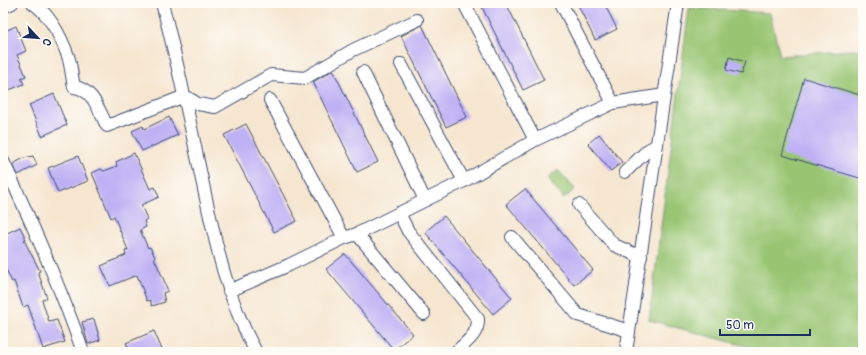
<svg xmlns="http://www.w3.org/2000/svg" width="866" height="355" viewBox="0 0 866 355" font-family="Pangolin,sans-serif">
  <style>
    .green { fill: #99c572; stroke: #5a7a68 }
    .building { fill: #beb0f4 }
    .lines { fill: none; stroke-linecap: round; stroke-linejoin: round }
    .minor-casing { stroke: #3c4a6f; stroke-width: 14 }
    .minor { stroke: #fff; stroke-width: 12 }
  </style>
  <rect width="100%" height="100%" fill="#fdfcf7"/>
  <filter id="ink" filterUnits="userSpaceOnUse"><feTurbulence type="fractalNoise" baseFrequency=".025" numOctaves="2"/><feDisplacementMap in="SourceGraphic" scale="8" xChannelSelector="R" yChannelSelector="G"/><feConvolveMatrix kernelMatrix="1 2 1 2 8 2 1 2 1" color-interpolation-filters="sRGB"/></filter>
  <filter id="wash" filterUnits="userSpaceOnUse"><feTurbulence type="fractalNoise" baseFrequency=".012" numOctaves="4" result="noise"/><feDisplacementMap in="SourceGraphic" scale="16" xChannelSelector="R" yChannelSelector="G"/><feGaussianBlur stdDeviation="0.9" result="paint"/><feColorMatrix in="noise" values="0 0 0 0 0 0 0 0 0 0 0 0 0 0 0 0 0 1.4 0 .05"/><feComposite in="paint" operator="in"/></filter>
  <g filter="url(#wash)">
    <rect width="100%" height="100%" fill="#f6e6d0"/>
    <g class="green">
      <path d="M689,8L770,13L780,56L863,49V352H768L649,320Z"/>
      <path d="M558,170L575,189L564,199L547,179Z"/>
    </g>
    <g id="blocks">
      <g class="building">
        <path d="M480,3H506L544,80L523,90Z"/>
        <path d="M577,3H604L617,29L595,40Z"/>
        <path d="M422,25L467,117L446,127L401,36Z"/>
        <path d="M16,26L26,51L17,55L26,76L21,78L24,84L9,90L3,76V32Z"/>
        <path d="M729,57L745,62L741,74L726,70Z"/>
        <path d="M333,70L378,162L357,172L313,82Z"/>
        <path d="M804,78L863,96V179L782,155Z"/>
        <path d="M54,94L67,125L42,136L29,105Z"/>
        <path d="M169,117L178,135L142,151L132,131L143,126L144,129Z"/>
        <path d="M246,124L297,221L274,232L224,135Z"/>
        <path d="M599,134L622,162L611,171L588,144Z"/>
        <path d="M134,153L150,189L155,187L159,197L141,205L147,219L144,221L146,227L140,230L148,248L150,247L155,257L154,258L163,278L168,291L163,293L165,302L152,306L150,300L147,301L137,275L110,286L101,266L126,255L125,251L128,250L114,216L111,218L92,173L101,169L104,171L117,166L116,162Z"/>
        <path d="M33,156L37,165L18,175L13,164L24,158Z"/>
        <path d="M78,156L88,181L58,193L48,168Z"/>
        <path d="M525,189L593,270L574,285L506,204Z"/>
        <path d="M444,216L512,298L493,314L425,232Z"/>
        <path d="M20,227L26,239L24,240L40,271L38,272L47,298L42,300L49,322L57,320L65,342L43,349L28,305L23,307L14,281L12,282L3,263V235Z"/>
        <path d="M345,254L413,334L394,350L326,269Z"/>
        <path d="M94,319L100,340L88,344L82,322Z"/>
        <path d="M154,331L163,352H130L126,343Z"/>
      </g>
    </g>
  </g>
  <g filter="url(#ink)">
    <use href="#blocks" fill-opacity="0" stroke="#3c4a6f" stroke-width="1"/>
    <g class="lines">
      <defs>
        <g id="minor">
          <path d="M33,3C49,14 61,37 68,56C71,65 72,77 74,87C93,89 99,111 107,126L185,96L198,104L215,107L271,75L305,78L353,50L417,20"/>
          <path d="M162,3C176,57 188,112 199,166C213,230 224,294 256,352"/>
          <path d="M464,3L535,140"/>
          <path d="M561,3L613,103"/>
          <path d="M3,7L12,3"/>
          <path d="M401,64L464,181"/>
          <path d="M363,72L425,200"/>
          <path d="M270,100L344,238"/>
          <path d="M3,161C32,223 60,286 83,352"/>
          <path d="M625,172L648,150L657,145"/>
          <path d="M579,205L614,245L641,257"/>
          <path d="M399,213L408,231L478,319C479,334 466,342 456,352"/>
          <path d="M357,234L424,314"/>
          <path d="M512,237L578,315L629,331"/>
          <path d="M229,291L289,265L344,238L357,234L464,181L535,140L613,103L664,95"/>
          <path d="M626,352L678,3"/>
        </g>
      </defs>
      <use href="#minor" class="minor-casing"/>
      <use href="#minor" class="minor"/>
    </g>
  </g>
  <rect width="866" height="355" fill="none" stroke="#fdfcf7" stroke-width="16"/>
  <g transform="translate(38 38) rotate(116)" stroke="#fdfcf7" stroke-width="3" paint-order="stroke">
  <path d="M0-3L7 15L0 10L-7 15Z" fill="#1b2f5e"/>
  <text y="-6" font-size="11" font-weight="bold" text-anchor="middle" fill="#1b2f5e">С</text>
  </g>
  <path d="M720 329v6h90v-6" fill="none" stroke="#1b2f5e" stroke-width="2"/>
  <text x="726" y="329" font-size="12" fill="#1b2f5e" stroke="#fdfcf7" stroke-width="3" paint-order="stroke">50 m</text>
</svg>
